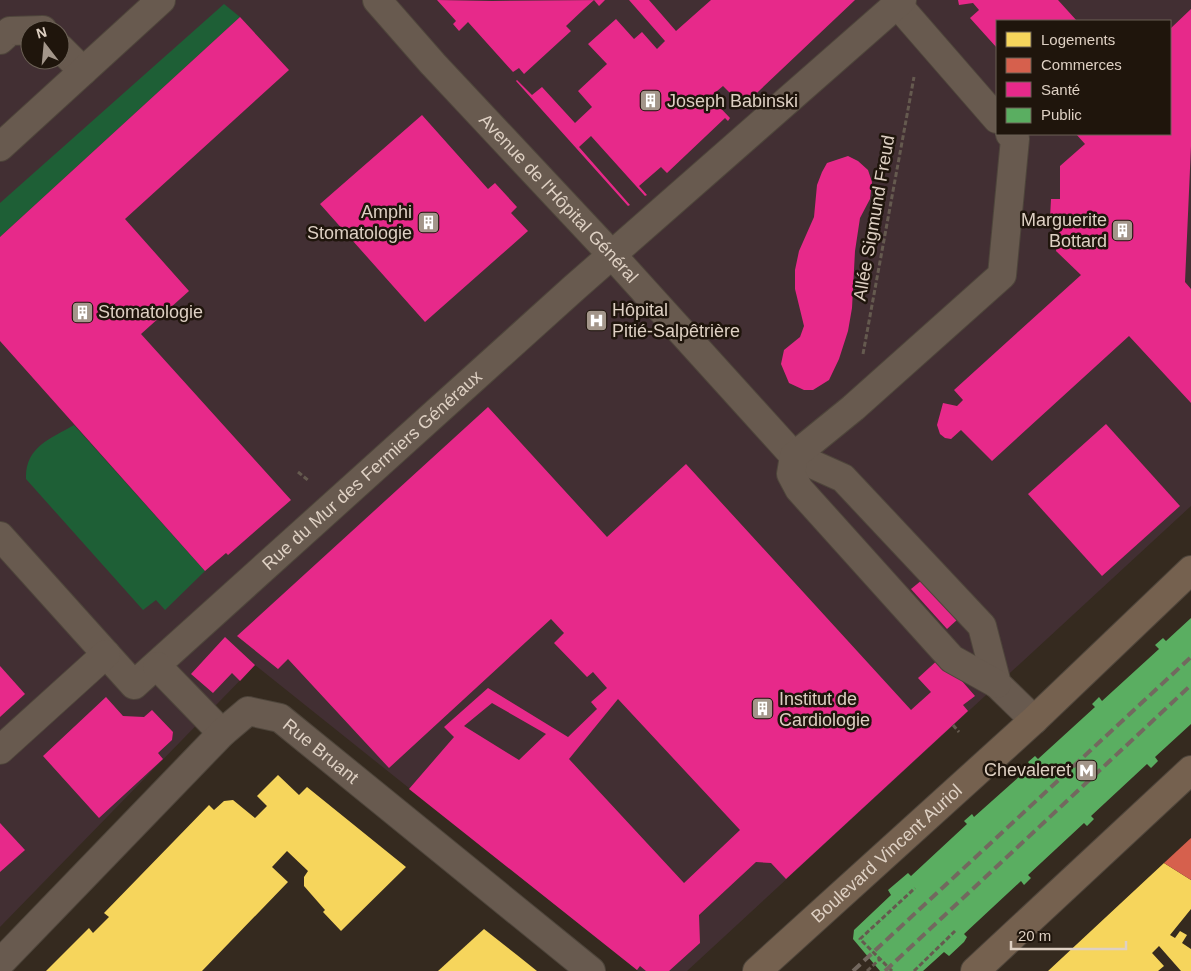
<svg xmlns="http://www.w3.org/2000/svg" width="1191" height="971" viewBox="0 0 1191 971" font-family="Arial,sans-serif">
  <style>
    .medical { fill: #422f33; fill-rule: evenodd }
    .green { fill: #1e5f36 }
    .homes { fill: #f6d55c }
    .shops { fill: #d6604d }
    .health { fill: #e7298a; fill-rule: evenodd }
    .public { fill: #5aae61 }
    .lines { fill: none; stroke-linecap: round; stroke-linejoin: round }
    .minor-casing { stroke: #4e453b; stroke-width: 30 }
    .major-casing { stroke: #4e453b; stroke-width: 30 }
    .path { stroke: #655a4f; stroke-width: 3; stroke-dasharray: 5 2.5; stroke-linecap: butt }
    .minor { stroke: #685a4f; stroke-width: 28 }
    .major { stroke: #75614f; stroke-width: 28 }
    .rail { stroke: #73685f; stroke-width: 4; stroke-dasharray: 10 5; stroke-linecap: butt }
    .labels { text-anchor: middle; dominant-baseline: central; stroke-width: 5; stroke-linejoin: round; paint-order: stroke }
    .poi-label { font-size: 18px; fill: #ded0c3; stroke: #1f150c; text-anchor: start }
    .street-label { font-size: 18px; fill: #ded0c3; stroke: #1f150c }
  </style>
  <rect width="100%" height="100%" fill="#352a1f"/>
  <path class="medical" d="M0,0H1191V506L687,971H638L255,665L0,927ZM997,21H1170V134H997ZM30,30H60V60H30Z"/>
  <g class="green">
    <path d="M224,4L240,17L0,237V203Z"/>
    <path d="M74,425L205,571L165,610L156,600L143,610L26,479C25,447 50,439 74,425Z"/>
  </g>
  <g class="homes">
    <path d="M278,775L299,795L307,787L406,867L341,931L323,912L325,910L304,886V877L308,871L287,851L272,867L288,882L202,971H46L89,928L93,933L109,917L104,913L209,805L214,810L224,801L233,800L255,818L267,806L257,796Z"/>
    <path d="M1164,863L1191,880V909L1170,935L1175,938L1180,931L1187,935L1182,943L1191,949V971H1181L1159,946L1152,953L1164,966L1158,971H1048Z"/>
    <path d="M484,929L517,955L537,971H438Z"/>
  </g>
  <path class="shops" d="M1191,838V880L1164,863Z"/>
  <g class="health">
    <path d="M437,0L492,1L605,0L599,6L594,0L584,9L566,26L571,31L524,74L519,68L513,72L468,22L459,31L453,24L456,21Z"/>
    <path d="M629,0H649L676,31L711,0H855L743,106L723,86L710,97L730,118L728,121L725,118L667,173L661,167L639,186L647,195L645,196L591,136L579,147L630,205L628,206L516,81L517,80L532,95L542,87L575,123L592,107L578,91L607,64L588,44L616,19L634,39L642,32L657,49L665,41Z"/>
    <path d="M958,0H1058L1077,21H997V48L970,18L979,10L973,3L959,5Z"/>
    <path d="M1191,9V146L1185,282L1191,289V403L1129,336L992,461L961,430L951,439L945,438L940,434L937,425L943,403L957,406L963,400L954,390L1081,275L1056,251L1060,218H1050L1051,199H1060V166L1085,144L1076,134H1170V29Z"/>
    <path d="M240,17L289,70L125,219L189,291L141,334L291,500L228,555L226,553L205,571L0,341V237Z"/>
    <path d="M422,115L488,189L495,183L517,207L511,213L528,231L425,322L320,204Z"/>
    <path d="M848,156L858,161L868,170L872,182L870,199L860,218L855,251L852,308L848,331L839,359L829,380L813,390H804L789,383L781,364L784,350L800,337L804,326L795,289V270L799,251L814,217L817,185L822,172L827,163Z"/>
    <path d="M488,407L607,537L686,464L911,710L931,692L918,678L941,657L975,696L963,705L968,711L786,879L771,863L756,862L699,915L700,943L669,971H646L640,966L637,970L409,789L454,737L444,727L488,688L568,737L597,709L591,702L607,688L593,672L587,677L554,643L564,633L551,619L389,768L288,659L278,669L237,636ZM618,699L740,830L684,883L569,759ZM492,703L546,734L519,760L464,726Z"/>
    <path d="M1106,424L1180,506L1102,576L1028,494Z"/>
    <path d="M922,580L958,619L947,629L911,589Z"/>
    <path d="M225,637L255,665L240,681L232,673L213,693L191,674Z"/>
    <path d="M0,666L25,694L0,717Z"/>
    <path d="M106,697L123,716L144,717L152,710L173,732L172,740L158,753L163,759L99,818L43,756Z"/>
    <path d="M0,823L25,850L0,872Z"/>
  </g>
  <path class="public" d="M1191,618V724L1155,757L1158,761L1151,768L1147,764L1091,816L1094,819L1087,826L1084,823L1028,875L1031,878L1024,885L1021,881L964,934L967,937L964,942L949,956L944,952L923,971H880L853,939L854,930L891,895L888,890L908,873L911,876L967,824L964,821L972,814L974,817L1031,766L1028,762L1035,756L1038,759L1095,707L1092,704L1099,697L1102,701L1159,649L1155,645L1163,638L1166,641Z"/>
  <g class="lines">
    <defs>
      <g id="minor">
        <path id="s1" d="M377,0L433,64L612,255L794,456L843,478L982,626L997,684L1034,720"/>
        <path d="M897,4L997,119"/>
        <path d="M0,40L10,31L43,30"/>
        <path d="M60,48L83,71"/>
        <path d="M0,147L161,0"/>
        <path id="s2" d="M0,536L134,685L574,288L902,0"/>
        <path d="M157,666L222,733"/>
        <path d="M997,684L952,659L799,489L791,474L794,456L853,408L1002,275L1015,139L1010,134"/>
        <path d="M0,750L106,654"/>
        <path id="s3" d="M0,963L222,733L248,711L280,718L591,971"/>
      </g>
      <g id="major">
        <path id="s4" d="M757,971L1034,720L1191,570"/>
        <path d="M975,971L1191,770"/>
      </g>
    </defs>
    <use href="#minor" class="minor-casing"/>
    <use href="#major" class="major-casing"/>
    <g class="path">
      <path d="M863,354L914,77"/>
      <path d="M298,472L309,481"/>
      <path d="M953,725L959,732"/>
      <path d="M867,971L880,959"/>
      <path d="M892,971L860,939L915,888"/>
      <path d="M914,971L955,931"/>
    </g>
    <use href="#minor" class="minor"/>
    <use href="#major" class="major"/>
    <g class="rail">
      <path d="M853,971L1191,657"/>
      <path d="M885,971L1191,685"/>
    </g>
  </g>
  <defs>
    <symbol id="building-square" viewBox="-11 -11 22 22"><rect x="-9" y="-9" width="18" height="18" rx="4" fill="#a3968a" stroke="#1f150c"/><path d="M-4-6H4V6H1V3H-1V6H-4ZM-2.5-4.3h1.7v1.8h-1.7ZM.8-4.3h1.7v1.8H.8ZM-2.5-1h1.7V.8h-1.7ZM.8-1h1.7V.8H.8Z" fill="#fff"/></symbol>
    <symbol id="hospital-square" viewBox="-11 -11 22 22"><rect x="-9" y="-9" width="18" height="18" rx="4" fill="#a3968a" stroke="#1f150c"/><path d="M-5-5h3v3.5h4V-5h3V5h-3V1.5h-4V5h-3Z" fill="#fff"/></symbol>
    <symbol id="metro-square" viewBox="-11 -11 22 22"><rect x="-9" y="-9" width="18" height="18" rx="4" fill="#a3968a" stroke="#1f150c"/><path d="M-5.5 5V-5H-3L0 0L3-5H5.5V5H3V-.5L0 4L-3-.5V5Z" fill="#fff"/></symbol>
  </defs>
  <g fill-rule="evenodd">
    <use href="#building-square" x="638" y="88" width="25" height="25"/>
    <use href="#building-square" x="416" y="210" width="25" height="25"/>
    <use href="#building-square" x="1110" y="218" width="25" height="25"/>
    <use href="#building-square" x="70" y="300" width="25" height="25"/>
    <use href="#hospital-square" x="584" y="308" width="25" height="25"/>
    <use href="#building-square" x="750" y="696" width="25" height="25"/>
    <use href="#metro-square" x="1074" y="758" width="25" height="25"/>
  </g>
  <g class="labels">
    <g class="poi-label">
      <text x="667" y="101">Joseph Babinski</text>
      <text x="412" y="212" text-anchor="end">Amphi<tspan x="412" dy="21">Stomatologie</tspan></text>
      <text x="1107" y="220" text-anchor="end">Marguerite<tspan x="1107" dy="21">Bottard</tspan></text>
      <text x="612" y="310">Hôpital<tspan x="612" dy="21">Pitié-Salpêtrière</tspan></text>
      <text x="98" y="312">Stomatologie</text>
      <text x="779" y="699">Institut de<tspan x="779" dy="21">Cardiologie</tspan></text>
      <text x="1071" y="770" text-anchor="end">Chevaleret</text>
    </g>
    <g class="street-label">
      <text stroke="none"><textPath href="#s1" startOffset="269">Avenue de l'Hôpital Général</textPath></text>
      <text transform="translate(874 218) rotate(-80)">Allée Sigmund Freud</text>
      <text stroke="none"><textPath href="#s2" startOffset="521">Rue du Mur des Fermiers Généraux</textPath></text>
      <text stroke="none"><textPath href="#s3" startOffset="439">Rue Bruant</textPath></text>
      <text stroke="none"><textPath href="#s4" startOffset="175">Boulevard Vincent Auriol</textPath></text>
    </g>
  </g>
  <rect x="996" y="20" width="175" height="115" fill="#1f150c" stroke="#6b6055"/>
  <rect x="1006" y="32" width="25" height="15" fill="#f6d55c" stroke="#6b6055"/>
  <text x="1041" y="45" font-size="15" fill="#ded0c3">Logements</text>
  <rect x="1006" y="58" width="25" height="15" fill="#d6604d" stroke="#6b6055"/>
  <text x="1041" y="70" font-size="15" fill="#ded0c3">Commerces</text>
  <rect x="1006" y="82" width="25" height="15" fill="#e7298a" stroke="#6b6055"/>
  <text x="1041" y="95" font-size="15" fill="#ded0c3">Santé</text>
  <rect x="1006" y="108" width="25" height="15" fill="#5aae61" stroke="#6b6055"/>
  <text x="1041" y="120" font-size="15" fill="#ded0c3">Public</text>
  <g transform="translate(45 45) rotate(344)"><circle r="24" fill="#1f150c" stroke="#6b6055"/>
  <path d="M0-4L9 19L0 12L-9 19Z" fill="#a3968a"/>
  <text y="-8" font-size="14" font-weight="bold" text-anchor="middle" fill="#ded0c3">N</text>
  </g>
  <path d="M1011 941v8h115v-8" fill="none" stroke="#ded0c3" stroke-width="2.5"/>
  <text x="1018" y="941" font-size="15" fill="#ded0c3" stroke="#1f150c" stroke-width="4" paint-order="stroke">20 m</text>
</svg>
